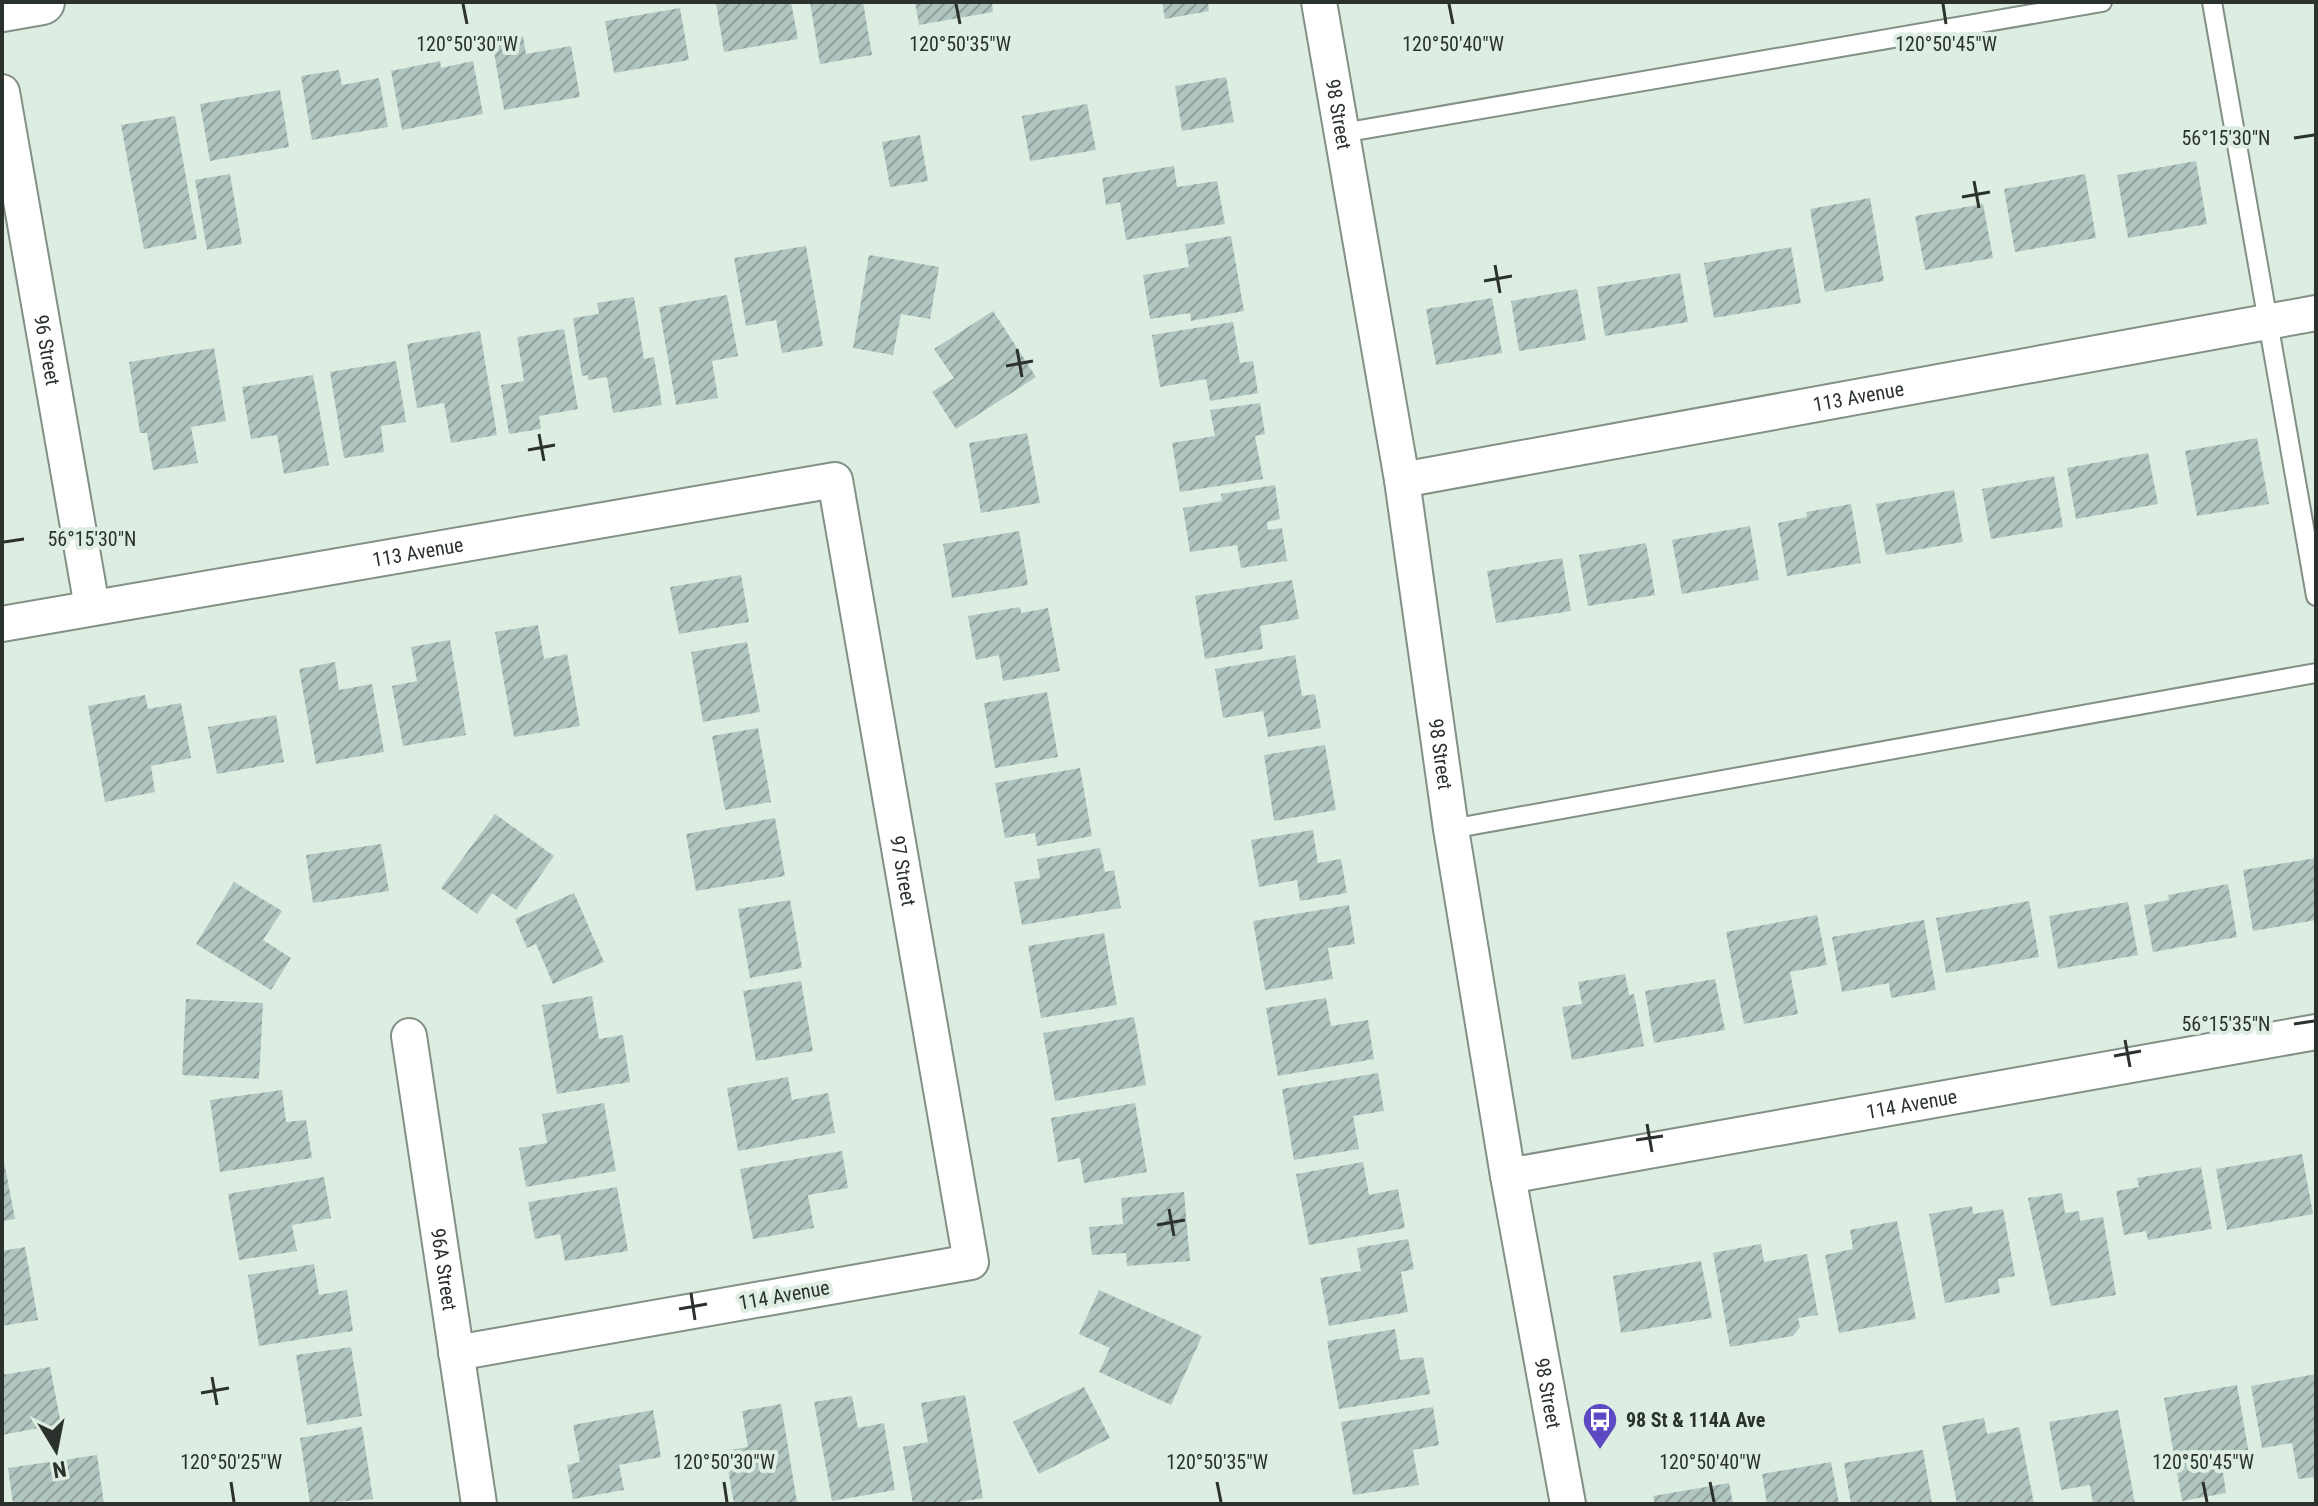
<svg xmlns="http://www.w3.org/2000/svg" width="2318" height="1506" viewBox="0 0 2318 1506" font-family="'Roboto Condensed',sans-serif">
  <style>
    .building { fill: url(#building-hatch) }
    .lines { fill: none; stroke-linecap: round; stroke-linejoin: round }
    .service-casing { stroke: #829085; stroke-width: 22 }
    .minor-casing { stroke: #829085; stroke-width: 38 }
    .tertiary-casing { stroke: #829085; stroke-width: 48 }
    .service { stroke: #fff; stroke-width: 18 }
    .minor { stroke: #fff; stroke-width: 34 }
    .tertiary { stroke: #fff; stroke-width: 44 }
    .ticks { fill: none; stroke: #2b312c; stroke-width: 3 }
    .labels { text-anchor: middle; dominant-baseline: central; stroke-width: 8; stroke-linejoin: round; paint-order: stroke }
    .street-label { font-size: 20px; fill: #2b312c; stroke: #deede1 }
    .poi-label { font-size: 20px; font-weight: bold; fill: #2b312c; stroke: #deede1; text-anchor: start }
    .ticks-label { font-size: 20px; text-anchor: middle; fill: #2b312c; stroke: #deede1; stroke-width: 8; stroke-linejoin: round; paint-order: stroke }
  </style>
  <defs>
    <pattern id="building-hatch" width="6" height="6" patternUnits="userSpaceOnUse" patternTransform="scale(2)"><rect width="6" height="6" fill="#b2c6c1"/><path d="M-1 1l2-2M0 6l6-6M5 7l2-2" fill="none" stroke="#91a19d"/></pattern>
  </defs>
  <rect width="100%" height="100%" fill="#deede1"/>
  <g class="building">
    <path d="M791,2L798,39L724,52L716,3Z"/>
    <path d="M810,2H863L872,55L820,64Z"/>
    <path d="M915,2H992L993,12L919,25Z"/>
    <path d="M1162,2H1208L1209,11L1165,19Z"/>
    <path d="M680,8L689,60L614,73L605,21Z"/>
    <path d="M523,36L526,54L571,46L580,97L504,110L492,41Z"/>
    <path d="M440,61L441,68L473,61L483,114L402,130L391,71Z"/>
    <path d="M339,70L342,85L379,78L388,127L312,140L301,76Z"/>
    <path d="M1226,77L1234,122L1182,131L1175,86Z"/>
    <path d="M280,90L289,147L210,161L200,104Z"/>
    <path d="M1087,104L1096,150L1030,161L1022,116Z"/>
    <path d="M175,116L197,239L144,249L121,125Z"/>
    <path d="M920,135L928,181L890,187L882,142Z"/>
    <path d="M2196,161L2207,224L2128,238L2117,175Z"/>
    <path d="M1174,166L1177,187L1217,181L1225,224L1126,240L1120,202L1106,205L1102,178Z"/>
    <path d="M230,174L242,244L207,250L195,180Z"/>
    <path d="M2085,174L2096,238L2015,252L2004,189Z"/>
    <path d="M1870,198L1884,281L1825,292L1810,209Z"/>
    <path d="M1983,204L1993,258L1925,270L1915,216Z"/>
    <path d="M1231,236L1244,311L1191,321L1190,313L1150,319L1143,275L1189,267L1185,244Z"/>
    <path d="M806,246L823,346L782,353L776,320L746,326L734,258Z"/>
    <path d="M1791,247L1801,303L1714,318L1704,263Z"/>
    <path d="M869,255L939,267L930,319L901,314L893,355L853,348Z"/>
    <path d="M1680,273L1688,322L1605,336L1597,287Z"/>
    <path d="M1577,289L1586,340L1519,351L1511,301Z"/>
    <path d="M727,295L738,356L712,361L718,398L676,405L659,307Z"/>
    <path d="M634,297L644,359L654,357L662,405L613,413L607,377L588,380V375L582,376L573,318L599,314L597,303Z"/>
    <path d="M1492,298L1502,353L1436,365L1426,309Z"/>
    <path d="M993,311L1036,377L956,429L932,392L954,378L934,349Z"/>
    <path d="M1233,322L1240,363L1253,361L1258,393L1210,401L1206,379L1160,387L1152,335Z"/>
    <path d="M564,329L578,409L539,416L541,429L509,434L501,385L524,381L517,337Z"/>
    <path d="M480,331L497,435L451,443L444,403L417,408L407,344Z"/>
    <path d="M214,348L226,421L191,427L198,463L153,470L147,433H140L129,362Z"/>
    <path d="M396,361L406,422L381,426L384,452L344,458L330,372Z"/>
    <path d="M313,375L329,465L284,474L277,435L251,439L242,387Z"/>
    <path d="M1260,403L1265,434L1255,436L1263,479L1180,492L1172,443L1215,436L1210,410Z"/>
    <path d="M1027,433L1040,503L981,513L969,443Z"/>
    <path d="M2257,438L2269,504L2197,516L2185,451Z"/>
    <path d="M2148,453L2158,504L2076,519L2067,468Z"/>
    <path d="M2054,476L2063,527L1991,539L1982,489Z"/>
    <path d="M1275,485L1280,519L1267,522L1268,530L1282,528L1287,561L1241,568L1237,545L1190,552L1183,508L1222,501L1221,494Z"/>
    <path d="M1954,490L1963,542L1886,555L1876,504Z"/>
    <path d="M1851,504L1861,563L1787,576L1778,523L1807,517L1806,512Z"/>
    <path d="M1750,526L1759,580L1682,594L1672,540Z"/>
    <path d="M1019,531L1028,585L952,598L943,544Z"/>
    <path d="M1646,543L1655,595L1588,606L1579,555Z"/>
    <path d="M1562,558L1571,611L1496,623L1487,571Z"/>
    <path d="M741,575L749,622L679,634L670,587Z"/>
    <path d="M1292,580L1299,619L1260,626L1263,649L1205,659L1195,596Z"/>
    <path d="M1020,607L1021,613L1048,608L1060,671L1003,681L999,655L976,660L968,616Z"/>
    <path d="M538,625L544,659L567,654L580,726L514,737L495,632Z"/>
    <path d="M450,640L466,735L403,746L392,686L417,681L411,647Z"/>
    <path d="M747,642L760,712L703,722L691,652Z"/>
    <path d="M1295,655L1302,696L1315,694L1321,728L1268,737L1263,711L1223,718L1215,669Z"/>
    <path d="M335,662L339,690L372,684L384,752L316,764L299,669Z"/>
    <path d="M1047,692L1058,757L995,768L984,703Z"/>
    <path d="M145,695L148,709L181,703L191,758L151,766L155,792L105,802L88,706Z"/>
    <path d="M276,715L284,762L217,774L208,727Z"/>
    <path d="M758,728L771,802L725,810L712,736Z"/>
    <path d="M1325,745L1336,810L1274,821L1264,755Z"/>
    <path d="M1080,768L1092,836L1037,846L1035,833L1005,838L995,783Z"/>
    <path d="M495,814L554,856L516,910L492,893L477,914L441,888Z"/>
    <path d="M775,818L785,876L696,891L686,834Z"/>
    <path d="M1313,830L1318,863L1341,859L1347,893L1300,901L1297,880L1259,887L1251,840Z"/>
    <path d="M381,844L389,891L313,903L306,855Z"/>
    <path d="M1100,848L1105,872L1114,870L1121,908L1022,925L1014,882L1040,878L1037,859Z"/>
    <path d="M2316,858V920L2253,931L2243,870Z"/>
    <path d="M234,882L282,911L263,940L291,958L271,990L196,944Z"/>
    <path d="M2228,884L2237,937L2153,952L2144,905L2169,900L2168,895Z"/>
    <path d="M574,893L604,962L553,984L536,944L527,948L515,919Z"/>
    <path d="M790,900L802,968L750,978L738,909Z"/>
    <path d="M2029,901L2039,957L1946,973L1936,918Z"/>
    <path d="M2128,902L2138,955L2058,969L2049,916Z"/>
    <path d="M1349,905L1355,944L1328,948L1333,979L1265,990L1253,921Z"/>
    <path d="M1817,915L1827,965L1790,972L1798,1014L1744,1024L1726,932Z"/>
    <path d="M1924,920L1936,990L1891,998L1889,983L1842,992L1832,937Z"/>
    <path d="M1104,933L1117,1005L1041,1018L1028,946Z"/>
    <path d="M1625,974L1629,995L1634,994L1644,1046L1572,1060L1562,1007L1582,1004L1578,982Z"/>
    <path d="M1715,979L1725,1030L1654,1043L1645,991Z"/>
    <path d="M801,981L813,1051L756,1061L743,991Z"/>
    <path d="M592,996L599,1039L623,1035L630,1082L557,1094L542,1005Z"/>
    <path d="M1326,998L1331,1026L1368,1020L1374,1059L1278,1076L1266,1008Z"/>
    <path d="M186,999L263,1003L259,1079L182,1075Z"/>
    <path d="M1134,1017L1146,1085L1055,1101L1043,1033Z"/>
    <path d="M1378,1073L1384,1111L1353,1116L1359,1149L1294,1160L1282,1089Z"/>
    <path d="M788,1077L792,1100L828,1093L835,1133L738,1151L727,1088Z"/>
    <path d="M282,1090L286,1122L306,1120L312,1158L220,1172L210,1100Z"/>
    <path d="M604,1103L616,1171L526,1187L519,1148L547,1143L542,1114Z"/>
    <path d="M1135,1103L1147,1172L1084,1183L1080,1158L1058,1162L1051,1118Z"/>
    <path d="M2,1151L15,1219L2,1221Z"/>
    <path d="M842,1151L848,1188L808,1195L814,1228L753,1239L740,1169Z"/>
    <path d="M2302,1154L2313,1214L2227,1230L2216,1169Z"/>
    <path d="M1363,1162L1369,1195L1398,1189L1405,1228L1309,1245L1296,1174Z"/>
    <path d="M2201,1167L2212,1229L2148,1240L2146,1231L2124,1235L2116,1191L2139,1187L2137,1178Z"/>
    <path d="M324,1177L331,1218L292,1225L297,1251L239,1260L228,1194Z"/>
    <path d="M617,1187L628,1251L565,1261L560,1234L535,1239L528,1202Z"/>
    <path d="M1184,1192L1190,1261L1127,1266L1126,1253L1092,1255L1089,1227L1123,1224L1121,1198Z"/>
    <path d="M2062,1193L2065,1213L2079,1211L2080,1221L2103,1217L2116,1295L2051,1306L2028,1198Z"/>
    <path d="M1972,1206L1973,1214L2003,1209L2015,1276L1998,1279L2000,1293L1945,1303L1929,1214Z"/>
    <path d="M1897,1221L1916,1319L1839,1333L1825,1255L1853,1249L1850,1230Z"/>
    <path d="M1408,1239L1414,1269L1401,1272L1408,1312L1329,1326L1320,1278L1361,1271L1357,1248Z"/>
    <path d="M1761,1244L1764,1262L1807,1254L1818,1315L1798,1318L1800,1327L1793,1336L1730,1347L1713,1253Z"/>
    <path d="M25,1247L38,1320L2,1326V1251Z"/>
    <path d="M1701,1261L1712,1318L1621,1333L1613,1276Z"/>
    <path d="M314,1264L319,1295L347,1290L353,1331L259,1346L248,1275Z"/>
    <path d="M1099,1290L1202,1336L1171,1405L1099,1372L1110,1348L1079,1334Z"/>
    <path d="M1395,1329L1400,1360L1423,1357L1430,1394L1339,1409L1327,1341Z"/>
    <path d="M351,1347L362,1416L307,1425L296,1355Z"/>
    <path d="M50,1367L61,1424L2,1435V1375Z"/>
    <path d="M2316,1374V1477L2298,1479L2292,1443L2262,1448L2251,1386Z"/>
    <path d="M2237,1385L2249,1454L2221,1459L2226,1493L2182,1501L2164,1398Z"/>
    <path d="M1084,1387L1110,1438L1039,1474L1013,1422Z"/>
    <path d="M965,1395L983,1498L947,1504H913L903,1447L928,1442L921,1403Z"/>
    <path d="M852,1396L858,1428L884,1423L895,1490L832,1501L814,1402Z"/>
    <path d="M781,1404L797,1502L734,1504L725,1451L748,1447L742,1411Z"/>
    <path d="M1433,1407L1439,1445L1413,1450L1419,1485L1353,1495L1341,1422Z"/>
    <path d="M653,1410L661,1457L619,1465L624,1490L573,1499L567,1465L580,1462L573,1425Z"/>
    <path d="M2118,1410L2135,1504H2093L2090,1485L2061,1490L2049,1422Z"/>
    <path d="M1984,1418L1987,1434L2019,1427L2034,1504H1957L1942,1426Z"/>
    <path d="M362,1427L373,1499L310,1504L300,1438Z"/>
    <path d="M1923,1450L1932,1504H1851L1844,1463Z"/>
    <path d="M97,1455L104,1504H13L8,1468Z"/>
    <path d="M1831,1462L1839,1504H1767L1762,1474Z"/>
    <path d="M1729,1483L1733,1504H1655L1653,1496Z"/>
  </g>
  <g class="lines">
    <defs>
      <g id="service">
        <path d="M2212,2L2316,596"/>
        <path d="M1342,133L2102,2"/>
        <path d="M1451,829L2316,673"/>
      </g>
      <g id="minor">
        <path id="s1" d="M1319,2L1402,480L1451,829L1508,1176L1568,1504"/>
        <path id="s2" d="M2,92L92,607"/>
        <path id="s3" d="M1402,480L2316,313"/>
        <path id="s4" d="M2,624L835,480L971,1262L456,1353"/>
        <path id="s5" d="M409,1036L479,1504"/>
        <path id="s6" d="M1508,1176L2316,1032"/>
      </g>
      <path id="tertiary" d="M2,9L42,2"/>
    </defs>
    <use href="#service" class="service-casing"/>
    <use href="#minor" class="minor-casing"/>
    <use href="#tertiary" class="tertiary-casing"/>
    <use href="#service" class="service"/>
    <use href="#minor" class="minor"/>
    <use href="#tertiary" class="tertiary"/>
  </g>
  <path class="ticks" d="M463,4L467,24M956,4L960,24M1449,4L1453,24M1943,4L1946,24M2294,138L2314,135M1974,181L1979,208M1962,197L1990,192M1495,265L1500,293M1484,281L1512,276M1017,349L1022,377M1006,366L1033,361M539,434L544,461M528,450L555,445M4,542L24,539M2294,1024L2314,1021M2125,1040L2130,1067M2114,1056L2141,1051M1647,1124L1652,1152M1636,1140L1663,1136M1169,1209L1174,1236M1157,1225L1185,1220M691,1293L695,1320M679,1309L707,1304M212,1377L217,1405M201,1393L229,1388M231,1482L234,1502M724,1482L727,1502M1217,1482L1221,1502M1710,1482L1714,1502M2203,1482L2207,1502"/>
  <defs>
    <symbol id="bus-pin" viewBox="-11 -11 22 30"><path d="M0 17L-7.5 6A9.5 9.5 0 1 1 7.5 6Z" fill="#5e49c2" stroke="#deede1"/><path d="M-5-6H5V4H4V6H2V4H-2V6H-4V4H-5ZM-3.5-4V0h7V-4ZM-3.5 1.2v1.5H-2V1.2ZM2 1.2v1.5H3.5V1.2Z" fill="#fff"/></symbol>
  </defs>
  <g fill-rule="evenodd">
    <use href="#bus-pin" x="1580" y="1400" width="40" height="54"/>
  </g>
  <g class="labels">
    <g class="street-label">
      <text stroke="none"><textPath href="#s1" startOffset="114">98 Street</textPath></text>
      <text stroke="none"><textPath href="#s2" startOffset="262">96 Street</textPath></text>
      <text stroke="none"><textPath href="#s3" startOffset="464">113 Avenue</textPath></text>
      <text stroke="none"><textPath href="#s4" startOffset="422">113 Avenue</textPath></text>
      <text stroke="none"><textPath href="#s1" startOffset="762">98 Street</textPath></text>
      <text stroke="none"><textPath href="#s4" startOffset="1242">97 Street</textPath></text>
      <text stroke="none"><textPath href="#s6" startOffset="410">114 Avenue</textPath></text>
      <text stroke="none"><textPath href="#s5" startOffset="236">96A Street</textPath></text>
      <text transform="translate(784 1295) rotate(-10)">114 Avenue</text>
      <text stroke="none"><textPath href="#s1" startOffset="1410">98 Street</textPath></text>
    </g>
    <g class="poi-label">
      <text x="1626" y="1420">98 St &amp; 114A Ave</text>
    </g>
  </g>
  <g class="ticks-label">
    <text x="467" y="51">120°50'30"W</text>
    <text x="960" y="51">120°50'35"W</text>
    <text x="1453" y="51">120°50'40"W</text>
    <text x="1946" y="51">120°50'45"W</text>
    <text x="2226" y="145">56°15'30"N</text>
    <text x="92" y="546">56°15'30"N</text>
    <text x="2226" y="1031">56°15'35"N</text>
    <text x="231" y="1469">120°50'25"W</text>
    <text x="724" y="1469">120°50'30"W</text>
    <text x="1217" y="1469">120°50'35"W</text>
    <text x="1710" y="1469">120°50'40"W</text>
    <text x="2203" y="1469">120°50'45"W</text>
  </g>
  <rect width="2318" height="1506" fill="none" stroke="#2b312c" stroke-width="8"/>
  <g transform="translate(56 1450) rotate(170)" stroke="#deede1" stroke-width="6" paint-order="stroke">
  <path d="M0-6L14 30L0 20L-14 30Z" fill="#2b312c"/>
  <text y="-12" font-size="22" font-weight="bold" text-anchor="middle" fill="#2b312c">N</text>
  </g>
</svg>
